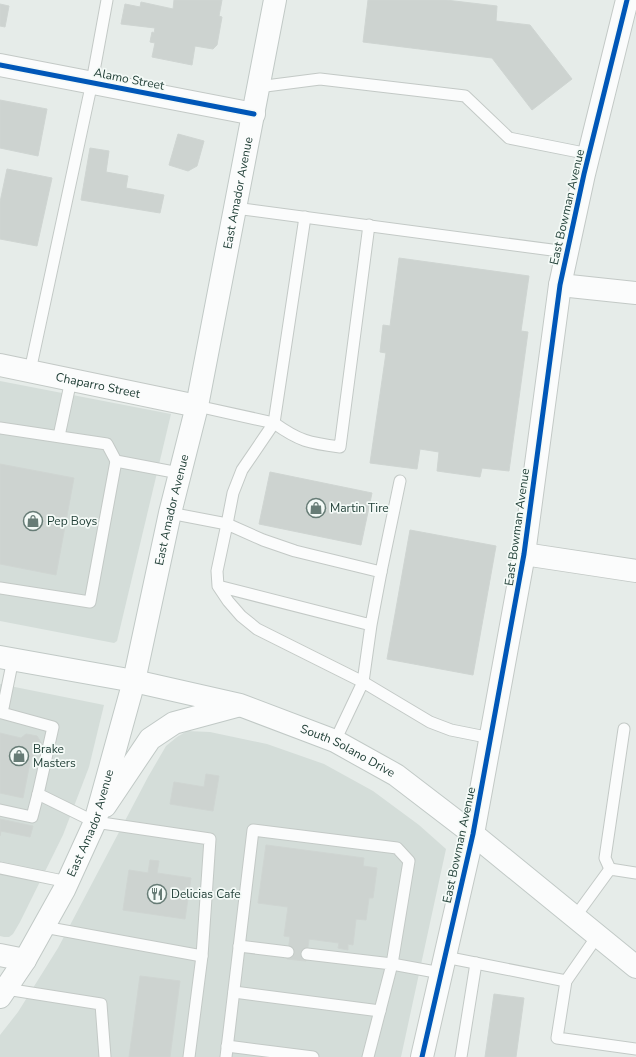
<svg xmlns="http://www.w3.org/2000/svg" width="636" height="1057" viewBox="0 0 636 1057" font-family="'Nunito Sans',sans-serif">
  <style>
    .built { fill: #d4ddd9 }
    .building { fill: #cdd3d0; stroke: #cfd5d2 }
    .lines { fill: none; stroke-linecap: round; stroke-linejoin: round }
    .service-casing { stroke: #c3c9c6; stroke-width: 13 }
    .minor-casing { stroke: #c3c9c6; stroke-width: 24 }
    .secondary-casing { stroke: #c1c9c6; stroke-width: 24 }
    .service { stroke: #fbfcfc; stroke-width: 11 }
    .minor { stroke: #fbfcfc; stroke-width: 22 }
    .secondary { stroke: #fbfcfc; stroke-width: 22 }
    .cycleway-casing { stroke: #f4faf7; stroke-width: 8 }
    .cycleway { stroke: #0057b8; stroke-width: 5 }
    .labels { text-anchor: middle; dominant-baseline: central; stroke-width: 3.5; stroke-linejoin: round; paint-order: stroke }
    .street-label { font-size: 12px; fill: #224038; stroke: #f4faf7 }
    .poi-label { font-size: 12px; fill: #224038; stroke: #f4faf7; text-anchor: start }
  </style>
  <rect width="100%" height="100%" fill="#e6ece9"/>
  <g class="built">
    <path d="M0,381L171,414L117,641L114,643L0,621Z"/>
    <path d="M0,684L104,705L89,767L63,835L20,922L13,934L9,937H4L0,936Z"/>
    <path d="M187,731L210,732L267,744L324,764L373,791L419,825L446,849L401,1057H0V1035L18,1012L58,948L148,777L166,746L177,737Z"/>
  </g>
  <g class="building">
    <path d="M174,0H222L219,16L222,17L217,45L213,49L195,46L192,65L152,57L155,43L150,42L152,32L154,33L155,28L121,24L125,4L140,7L141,2L173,9Z"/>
    <path d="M368,0H446L497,6L496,21L530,25L572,79L532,110L492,58L363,42Z"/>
    <path d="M0,4L9,6L5,27L0,26Z"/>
    <path d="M0,100L47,109L38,156L0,148Z"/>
    <path d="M178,134L204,141L197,166L188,171L169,165Z"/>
    <path d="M90,148L109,151L106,172L128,176L126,188L164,195L160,213L81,200Z"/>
    <path d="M7,169L52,178L37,246L0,239V202Z"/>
    <path d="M399,258L529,276L521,331L528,332L509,471L482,468L480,477L437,471L439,452L420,449L417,469L370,463L386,353L380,352L383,325L390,326Z"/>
    <path d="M0,464L74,478L56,575L0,564Z"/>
    <path d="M270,472L372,493L361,545L259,524Z"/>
    <path d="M410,530L496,546L473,675L387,659Z"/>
    <path d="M0,733L21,738L26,734L37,736L42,744L40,752L31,758L23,798L0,793Z"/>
    <path d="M206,774L219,776L213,811L170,804L174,782L204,787Z"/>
    <path d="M0,819L33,826L30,837L1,831L0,836Z"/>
    <path d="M266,845L364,858L363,866L377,868L373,898H369L366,920L356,919L353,945L348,944V950L338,948L339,943L309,939L306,961L287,959L290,937L284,936L288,907L258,903Z"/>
    <path d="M150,860L159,861L157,873L191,878L185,919L123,910L129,870L148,873Z"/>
    <path d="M140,976L180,981L170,1057H129Z"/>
    <path d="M494,994L524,998L516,1057H485Z"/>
  </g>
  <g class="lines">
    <defs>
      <g id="service">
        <path d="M258,87L320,79L465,96L509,138L589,154"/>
        <path d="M235,208L567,252"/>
        <path d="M30,371L92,82L107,0"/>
        <path d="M197,406L274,423L305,217"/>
        <path d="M0,428L107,444L116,461L179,473"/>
        <path d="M59,436L71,380"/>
        <path d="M170,513L227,524L233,493L242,470L274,423C299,441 309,443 340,447L369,225"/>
        <path d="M381,572L400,481"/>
        <path d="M218,586L371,625L381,572L295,551L263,540L227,524L217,571L218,586L228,601L241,616L257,629L363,682L371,625"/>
        <path d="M0,588L90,602L116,461"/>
        <path d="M13,659L2,713L53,727L38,794L95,822L210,839L202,956L44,927"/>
        <path d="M335,741L363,682L430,722L451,730L491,738"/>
        <path d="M0,810L32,817L38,794"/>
        <path d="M0,868L68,882"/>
        <path d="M610,869L605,858L624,729"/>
        <path d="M575,917L610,869L636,873"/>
        <path d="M598,935L566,981L557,1038L636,1049"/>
        <path d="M239,946L288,952"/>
        <path d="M307,954L392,964L368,1057"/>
        <path d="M445,957L566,981"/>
        <path d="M6,989L101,1004L105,1057"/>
        <path d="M234,992L380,1011"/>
        <path d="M227,1046L313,1057"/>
        <path d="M189,1057L202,956"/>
        <path d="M226,1057L253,830L397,848L409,861L392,964L441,973"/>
        <path d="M461,1057L476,963"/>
      </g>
      <g id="minor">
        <path d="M0,65L254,114"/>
        <path d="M560,285L636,293"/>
        <path id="s1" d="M0,365L197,406"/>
        <path d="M524,554L636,571"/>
        <path d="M0,955L25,960"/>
        <path d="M422,1057L473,834L524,554L560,285L584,174L627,0"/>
      </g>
      <g id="secondary">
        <path id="s2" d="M0,657L134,681L240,705L335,741L396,775L473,834L636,967"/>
        <path d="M105,806L150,739L174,723L237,706"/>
        <path id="s3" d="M0,997L25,960L64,890L95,822L134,681L170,513L197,406L275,0"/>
      </g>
    </defs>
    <use href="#service" class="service-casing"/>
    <use href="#minor" class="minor-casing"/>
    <use href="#secondary" class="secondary-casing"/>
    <use href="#service" class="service"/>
    <use href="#minor" class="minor"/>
    <use href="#secondary" class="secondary"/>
    <defs>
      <g id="cycleway">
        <path d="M0,65L254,114"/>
        <path d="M422,1057L473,834L524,554L560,285L584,174L627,0"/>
      </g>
    </defs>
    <use href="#cycleway" class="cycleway-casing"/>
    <use href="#cycleway" class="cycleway"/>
  </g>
  <defs>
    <symbol id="shop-ring" viewBox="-11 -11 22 22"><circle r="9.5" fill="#f4faf7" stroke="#677c76" stroke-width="1.5"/><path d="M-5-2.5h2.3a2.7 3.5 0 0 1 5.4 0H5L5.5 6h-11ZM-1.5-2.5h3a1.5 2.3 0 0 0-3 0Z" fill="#677c76"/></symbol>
    <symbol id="restaurant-ring" viewBox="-11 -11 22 22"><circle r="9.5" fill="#f4faf7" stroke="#677c76" stroke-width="1.5"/><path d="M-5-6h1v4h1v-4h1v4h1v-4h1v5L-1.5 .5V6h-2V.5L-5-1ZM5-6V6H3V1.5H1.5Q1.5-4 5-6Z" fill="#677c76"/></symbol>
  </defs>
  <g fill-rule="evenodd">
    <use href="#shop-ring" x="305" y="497" width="22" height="22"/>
    <use href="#shop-ring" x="22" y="510" width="22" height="22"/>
    <use href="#shop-ring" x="8" y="745" width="22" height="22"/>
    <use href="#restaurant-ring" x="146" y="883" width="22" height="22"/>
  </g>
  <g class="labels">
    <g class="street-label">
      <text transform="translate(129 79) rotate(11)">Alamo Street</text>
      <text stroke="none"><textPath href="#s3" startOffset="845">East Amador Avenue</textPath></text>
      <text transform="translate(567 207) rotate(-77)">East Bowman Avenue</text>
      <text stroke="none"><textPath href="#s1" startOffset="100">Chaparro Street</textPath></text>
      <text stroke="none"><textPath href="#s3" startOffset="521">East Amador Avenue</textPath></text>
      <text transform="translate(517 527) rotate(-82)">East Bowman Avenue</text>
      <text stroke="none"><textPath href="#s2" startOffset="362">South Solano Drive</textPath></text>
      <text stroke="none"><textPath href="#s3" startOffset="197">East Amador Avenue</textPath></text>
      <text transform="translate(459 845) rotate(-78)">East Bowman Avenue</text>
    </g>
    <g class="poi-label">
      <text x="330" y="508">Martin Tire</text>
      <text x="47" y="521">Pep Boys</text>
      <text x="33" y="749">Brake<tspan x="33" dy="14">Masters</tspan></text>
      <text x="171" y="894">Delicias Cafe</text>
    </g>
  </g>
</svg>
